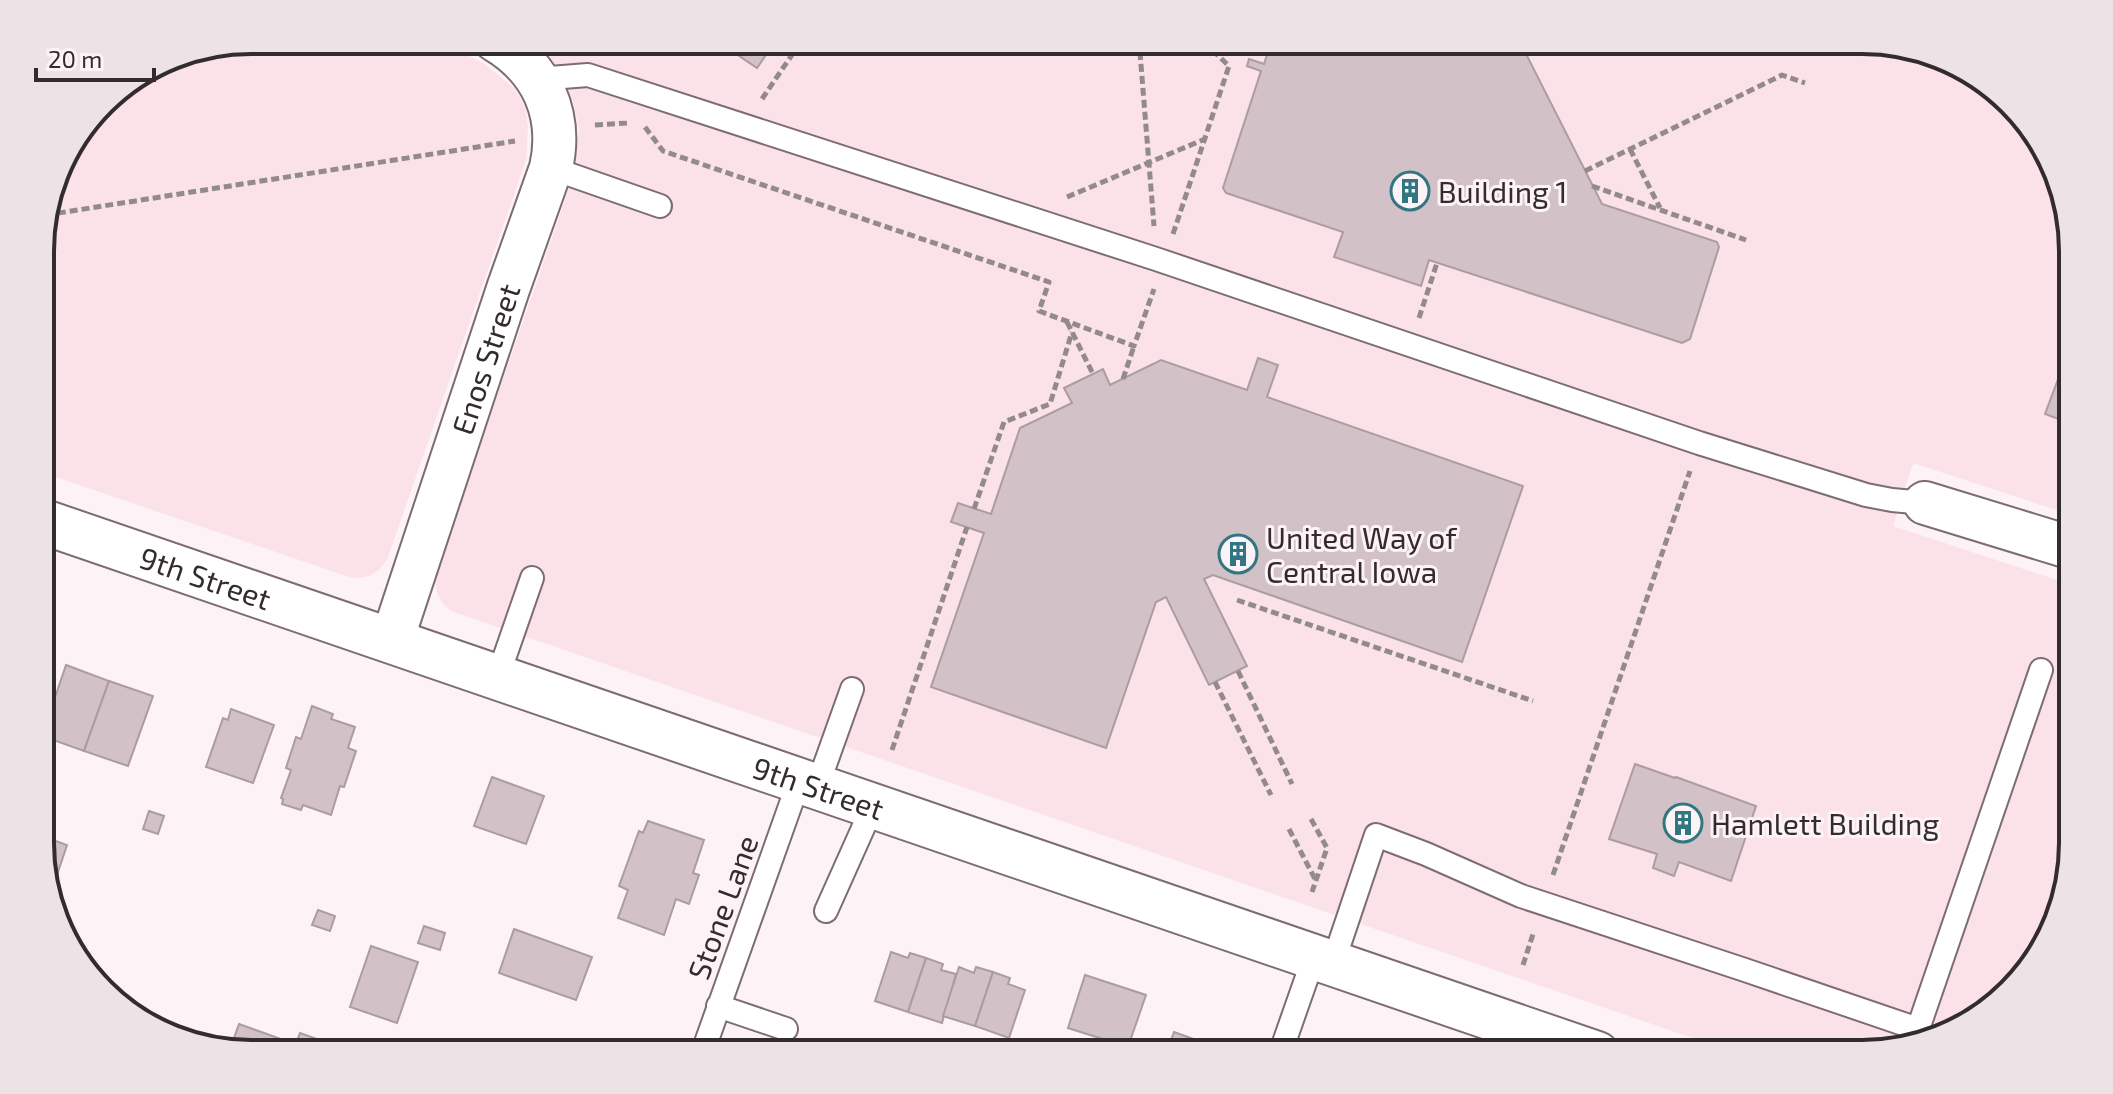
<svg xmlns="http://www.w3.org/2000/svg" width="2113" height="1094" viewBox="0 0 2113 1094" font-family="'Exo 2',sans-serif">
  <style>
    .built { fill: #fbe1e8 }
    .building { fill: #d2c1c6; stroke: #ac9ca0; stroke-width: 2 }
    .lines { fill: none; stroke-linecap: round; stroke-linejoin: round }
    .lane-casing { stroke: #7d6d72; stroke-width: 26 }
    .street-casing { stroke: #7d6d72; stroke-width: 46 }
    .secondary-casing { stroke: #7d6d72; stroke-width: 48 }
    .path { stroke: #938a8c; stroke-width: 5; stroke-dasharray: 8 4; stroke-linecap: butt }
    .lane { stroke: #fff; stroke-width: 22 }
    .street { stroke: #fff; stroke-width: 42 }
    .secondary { stroke: #fff; stroke-width: 44 }
    .labels { text-anchor: middle; dominant-baseline: central; stroke-width: 6; stroke-linejoin: round; paint-order: stroke }
    .poi-label { font-size: 30px; fill: #332c2e; stroke: #fdf2f5; text-anchor: start }
    .street-label { font-size: 30px; fill: #332c2e; stroke: #fdf2f5 }
    .rim { fill: none; stroke: #332c2e; stroke-width: 4 }
  </style>
  <rect width="100%" height="100%" fill="#fdf2f5"/>
  <g class="built">
    <path d="M251,40H423L469,56L485,64L514,88L525,107L528,127L526,160L387,560L379,570L369,576L359,578L349,577L41,472L40,237L62,157L112,93L171,56Z"/>
    <path d="M536,40H1862L1956,62L2037,133L2071,224L2072,515L1913,463L1893,526L2072,585L2073,843L2051,937L1979,1019L1875,1054H1739L451,611L442,603L437,593L435,581L437,570L554,232L568,191L577,150L579,130L573,101L562,75L546,50Z"/>
  </g>
  <g class="building">
    <path d="M716,40H776L757,68Z"/>
    <path d="M1272,40H1519L1602,204L1717,242L1719,247L1690,339L1682,343L1429,260L1421,286L1334,257L1343,232L1226,193L1223,188L1261,71L1247,66L1249,59L1264,64Z"/>
    <path d="M2072,342V424L2045,414Z"/>
    <path d="M1258,358L1278,365L1267,397L1523,486L1462,662L1213,575L1204,579L1247,666L1209,685L1166,597L1156,602L1106,748L931,687L984,533L951,522L958,503L991,514L1020,428L1072,403L1064,388L1103,369L1110,385L1161,360L1247,390Z"/>
    <path d="M66,665L109,681L84,751L42,736Z"/>
    <path d="M109,681L153,696L128,766L84,751Z"/>
    <path d="M312,706L333,714L331,719L355,727L348,748L356,751L344,787L340,786L331,815L303,805L301,810L282,804L283,799L281,798L291,770L286,768L296,737L301,739Z"/>
    <path d="M231,709L274,725L253,783L206,767L223,718L228,720Z"/>
    <path d="M1635,764L1675,778L1676,777L1756,806L1731,881L1679,862L1674,876L1653,868L1657,854L1609,839Z"/>
    <path d="M492,777L544,796L526,844L474,826Z"/>
    <path d="M149,811L164,816L158,834L143,829Z"/>
    <path d="M648,821L704,840L693,873L699,875L689,904L676,899L664,935L618,918L628,890L619,886L639,831L643,833Z"/>
    <path d="M42,836L67,845L55,881L44,877L42,871Z"/>
    <path d="M318,910L335,916L330,931L312,925Z"/>
    <path d="M424,926L445,933L440,950L418,943Z"/>
    <path d="M514,929L592,957L576,1000L499,973Z"/>
    <path d="M371,946L418,962L397,1023L350,1007Z"/>
    <path d="M891,952L908,958L910,953L926,958L908,1012L875,1001Z"/>
    <path d="M926,958L943,964L941,970L956,974L942,1023L908,1012Z"/>
    <path d="M959,967L974,973L976,967L993,972L975,1026L943,1016Z"/>
    <path d="M993,972L1010,978L1008,984L1025,990L1009,1038L975,1026Z"/>
    <path d="M1085,975L1146,995L1128,1047L1068,1028Z"/>
    <path d="M239,1024L281,1039L276,1054H251L230,1049Z"/>
    <path d="M1174,1032L1235,1054H1166Z"/>
    <path d="M300,1033L334,1045L331,1054H292Z"/>
  </g>
  <g class="lines">
    <defs>
      <g id="lane">
        <path d="M537,79L588,75L1156,259L1699,443L1866,495L1892,500L1925,503"/>
        <path d="M551,168L660,206"/>
        <path d="M498,676L532,578"/>
        <path d="M817,787L852,689"/>
        <path d="M826,911L873,806"/>
        <path d="M1333,963L1376,835L1426,854L1521,896L1745,970L1918,1029L1914,1040"/>
        <path d="M718,1006L786,1029"/>
        <path d="M1918,1029L2041,670"/>
        <path d="M702,1054L799,781"/>
        <path d="M1280,1054L1314,957"/>
      </g>
      <g id="street">
        <path d="M1925,503L2072,548"/>
        <path id="s1" d="M392,640L508,289L551,168C563,114 542,68 495,40"/>
      </g>
      <g id="secondary">
        <path id="s2" d="M41,521L1597,1054"/>
      </g>
    </defs>
    <use href="#lane" class="lane-casing"/>
    <use href="#street" class="street-casing"/>
    <use href="#secondary" class="secondary-casing"/>
    <g class="path">
      <path d="M1139,40L1154,226"/>
      <path d="M762,99L802,40"/>
      <path d="M595,125L629,123"/>
      <path d="M645,127L663,151L1049,282L1039,311L1134,346L1154,289"/>
      <path d="M1630,149L1660,208"/>
      <path d="M1585,171L1782,75L1805,83"/>
      <path d="M1592,186L1746,240"/>
      <path d="M1067,197L1205,139"/>
      <path d="M46,215L515,141"/>
      <path d="M1173,234L1229,66L1202,40"/>
      <path d="M1419,318L1437,263"/>
      <path d="M1067,322L1093,374"/>
      <path d="M1123,379L1134,346"/>
      <path d="M974,509L1004,422L1050,404L1072,332"/>
      <path d="M1237,600L1533,701"/>
      <path d="M1238,671L1292,784"/>
      <path d="M1215,682L1271,795"/>
      <path d="M892,750L967,527"/>
      <path d="M1311,819L1327,848L1312,892"/>
      <path d="M1289,829L1316,881"/>
      <path d="M1553,875L1690,471"/>
      <path d="M1523,965L1534,931"/>
    </g>
    <use href="#lane" class="lane"/>
    <use href="#street" class="street"/>
    <use href="#secondary" class="secondary"/>
  </g>
  <defs>
    <symbol id="building-ring" viewBox="-11 -11 22 22"><circle r="9.5" fill="#fdf2f5" stroke="#307782" stroke-width="1.5"/><path d="M-4-6H4V6H1V3H-1V6H-4ZM-2.5-4.3h1.7v1.8h-1.7ZM.8-4.3h1.7v1.8H.8ZM-2.5-1h1.7V.8h-1.7ZM.8-1h1.7V.8H.8Z" fill="#307782"/></symbol>
  </defs>
  <g fill-rule="evenodd">
    <use href="#building-ring" x="1388" y="169" width="44" height="44"/>
    <use href="#building-ring" x="1216" y="532" width="44" height="44"/>
    <use href="#building-ring" x="1661" y="801" width="44" height="44"/>
  </g>
  <g class="labels">
    <g class="poi-label">
      <text x="1438" y="191">Building 1</text>
      <text x="1266" y="537">United Way of<tspan x="1266" dy="34">Central Iowa</tspan></text>
      <text x="1711" y="823">Hamlett Building</text>
    </g>
    <g class="street-label">
      <text stroke="none"><textPath href="#s1" startOffset="296">Enos Street</textPath></text>
      <text stroke="none"><textPath href="#s2" startOffset="174">9th Street</textPath></text>
      <text stroke="none"><textPath href="#s2" startOffset="822">9th Street</textPath></text>
      <text transform="translate(722 907) rotate(-70)">Stone Lane</text>
    </g>
  </g>
  <path d="M0 0H2113V1094H0ZM251 54H1862A197 197 0 0 1 2059 251V843A197 197 0 0 1 1862 1040H251A197 197 0 0 1 54 843V251A197 197 0 0 1 251 54Z" fill="#ede2e5" fill-rule="evenodd"/>
  <path class="rim" d="M251 54H1862A197 197 0 0 1 2059 251V843A197 197 0 0 1 1862 1040H251A197 197 0 0 1 54 843V251A197 197 0 0 1 251 54Z"/>
  <path d="M36 68v12h118v-12" fill="none" stroke="#332c2e" stroke-width="4"/>
  <text x="48" y="68" font-size="24" fill="#332c2e" stroke="#fdf2f5" stroke-width="6" paint-order="stroke">20 m</text>
</svg>
